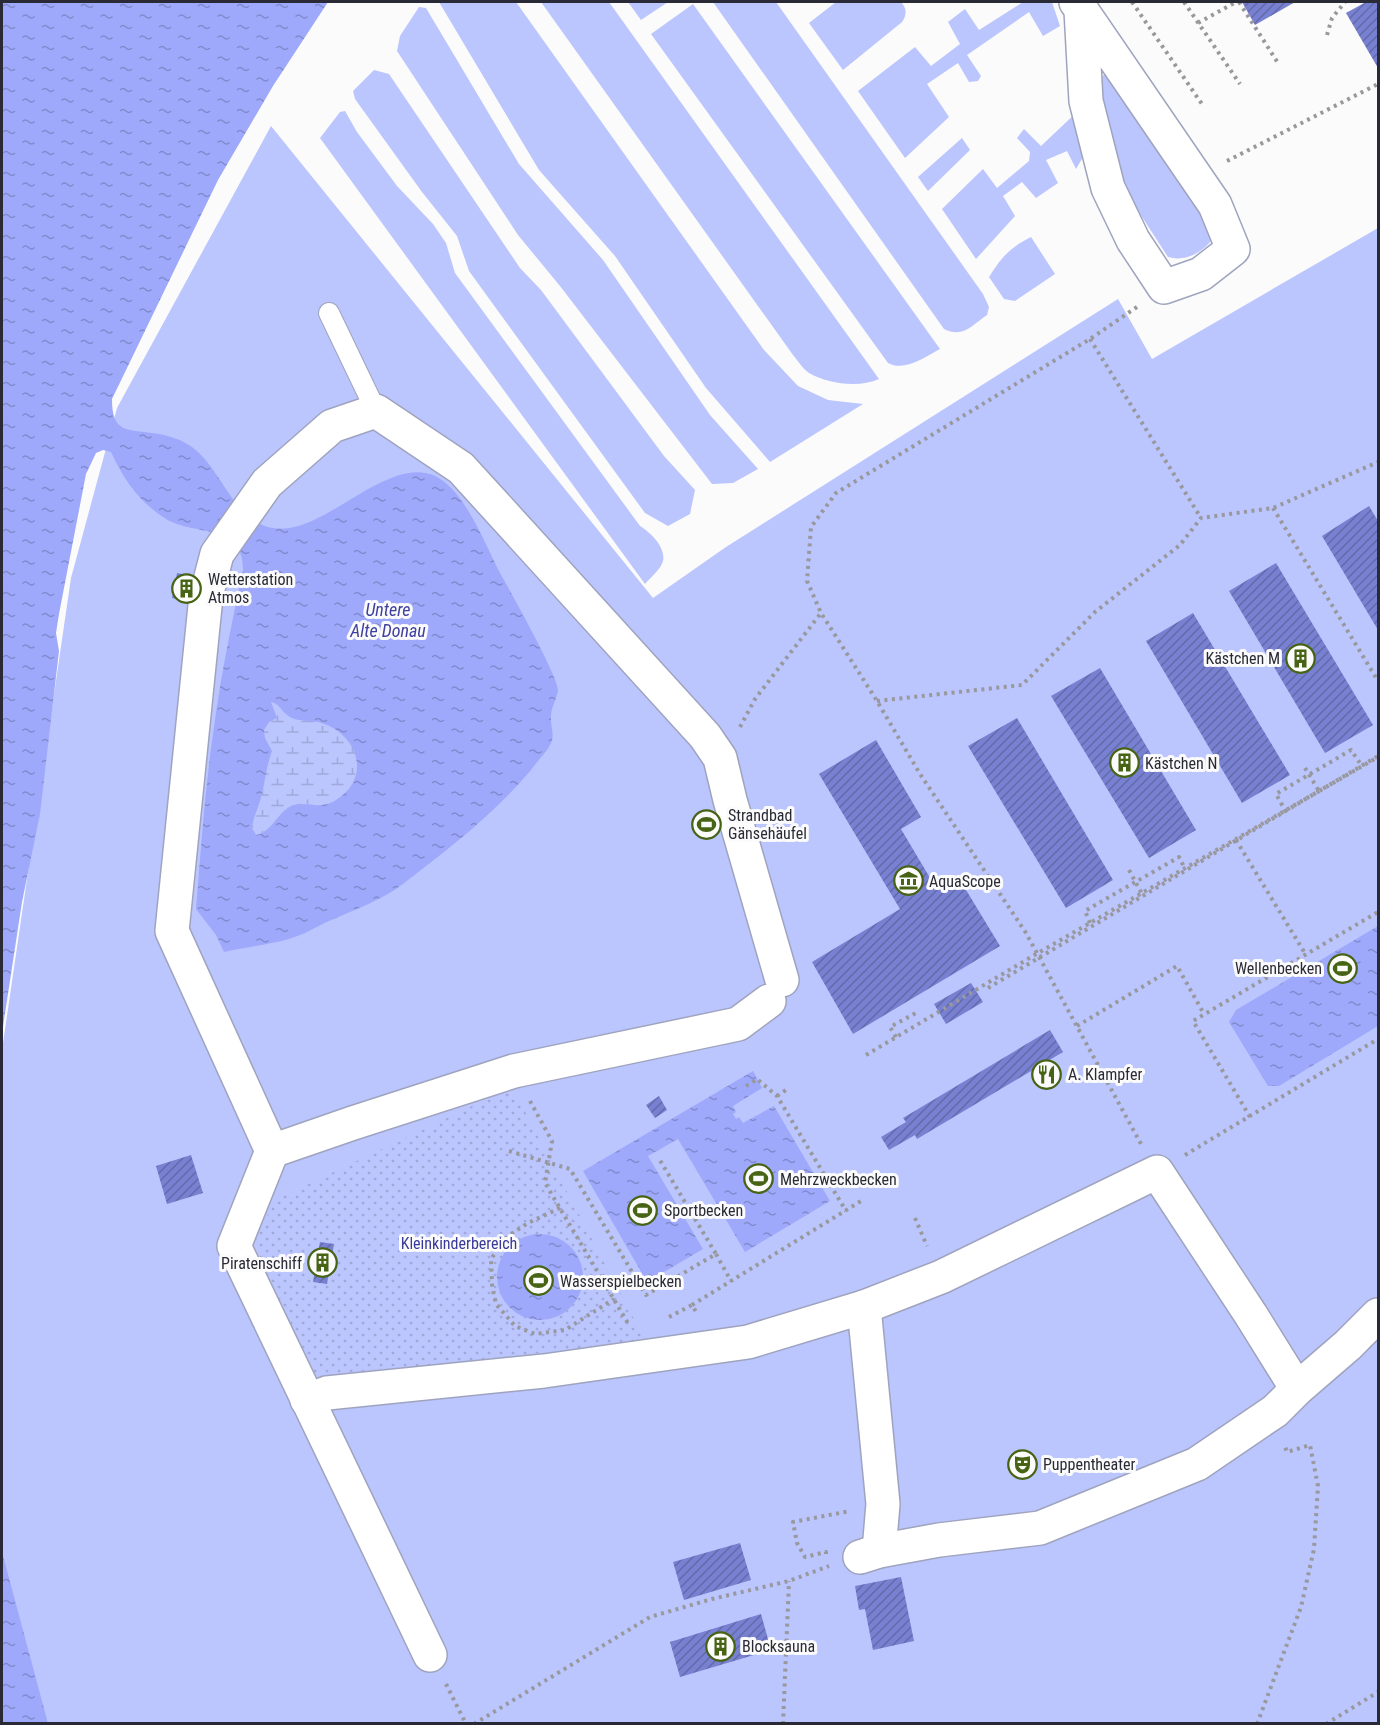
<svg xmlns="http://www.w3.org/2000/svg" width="1380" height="1725" viewBox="0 0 1380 1725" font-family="'Roboto Condensed',sans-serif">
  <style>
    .green { fill: #bbc5fe }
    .wetland { fill: url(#wetland-marsh) }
    .park { fill: url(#park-dots) }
    .water { fill: url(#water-ripples); fill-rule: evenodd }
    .building { fill: url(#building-hatch) }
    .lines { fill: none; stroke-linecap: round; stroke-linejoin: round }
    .lane-casing { stroke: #9fa4be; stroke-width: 22 }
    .street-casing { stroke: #9fa4be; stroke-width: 36 }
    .path { stroke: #98989d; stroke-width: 4; stroke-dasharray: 3 4.5; stroke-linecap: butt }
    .lane { stroke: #fff; stroke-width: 20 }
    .street { stroke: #fff; stroke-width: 33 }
    .path-bridge { stroke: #98989d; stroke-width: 4; stroke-dasharray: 3 4.5; stroke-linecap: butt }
    .labels { text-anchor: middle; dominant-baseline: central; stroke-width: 6; stroke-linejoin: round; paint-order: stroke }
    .poi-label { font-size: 16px; fill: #292a35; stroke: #fbfbfb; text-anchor: start }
    .park-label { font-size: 16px; fill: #393997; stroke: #fbfbfb }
    .water-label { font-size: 18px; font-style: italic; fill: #3f409f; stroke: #fbfbfb }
  </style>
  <defs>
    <pattern id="wetland-marsh" width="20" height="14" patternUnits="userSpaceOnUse" patternTransform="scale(1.5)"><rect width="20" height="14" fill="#bbc5fe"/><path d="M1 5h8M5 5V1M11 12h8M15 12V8" fill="none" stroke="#a1a9da"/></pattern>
    <pattern id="park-dots" width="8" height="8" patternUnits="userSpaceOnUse" patternTransform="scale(1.5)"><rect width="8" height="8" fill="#bbc5fe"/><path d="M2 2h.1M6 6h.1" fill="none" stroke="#a1a9da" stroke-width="1.8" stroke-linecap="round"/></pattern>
    <pattern id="water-ripples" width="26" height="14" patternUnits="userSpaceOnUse" patternTransform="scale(1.5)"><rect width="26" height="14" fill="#9ea9fc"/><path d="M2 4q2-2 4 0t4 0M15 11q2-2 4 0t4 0" fill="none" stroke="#818acd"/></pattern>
    <pattern id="building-hatch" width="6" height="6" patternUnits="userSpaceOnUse" patternTransform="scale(1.5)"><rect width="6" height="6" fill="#7881d1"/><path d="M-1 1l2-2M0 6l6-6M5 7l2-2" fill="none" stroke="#626aaa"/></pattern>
  </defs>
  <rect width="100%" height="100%" fill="#fbfbfb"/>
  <g class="green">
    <path d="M439,2H516L764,350L798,386L828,400L863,404L770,462L706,388L615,256L539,170Z"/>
    <path d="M541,2H609L879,379C859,388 828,384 809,373C803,369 798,361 793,355Z"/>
    <path d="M628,2H668L641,20Z"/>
    <path d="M713,2H776L983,294L989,307L987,315C971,326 963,338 944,329Z"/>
    <path d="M836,2H901C907,9 907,14 902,22L843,70L809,23Z"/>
    <path d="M1023,2H1052L1060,26L1043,36L1029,12L967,55L981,76L978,81L969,82L958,63L927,84L949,117L905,158L858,91L915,47L931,66L960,44L948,22L965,9L979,30Z"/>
    <path d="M693,4L940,349C925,357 905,372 888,363L651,34Z"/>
    <path d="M419,7L426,8L519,164L603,260L710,415L758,469L733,483L712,484L560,286L518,235L397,51L400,36Z"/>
    <path d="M374,70L389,74L520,268L541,290L664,456L695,490L690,514L668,526L645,513L469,271L457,236L422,192L355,99L353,91Z"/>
    <path d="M1106,73L1209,219L1213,239C1201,253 1186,262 1168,257L1118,180L1098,80Z"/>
    <path d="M345,111L357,132L397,186L433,224L446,243L455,273L640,526C650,532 666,547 663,561C661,569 650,578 645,584L320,138L340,112Z"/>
    <path d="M1078,111L1086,152L1076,169L1067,151L1046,160L1058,183L1036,198L1022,182L1003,196L1015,216L976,259L942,209L983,169L997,188L1029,161L1030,152L1017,138L1024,129L1041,146Z"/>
    <path d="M271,126L653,598L726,547L1118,299L1152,359L1378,228V1723L48,1724L2,1555V1050L71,578L117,408Z"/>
    <path d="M962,138L970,150L928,191L918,177Z"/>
    <path d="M1031,237L1055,274L1015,301L1004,299L989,277C1002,257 1009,248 1031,237Z"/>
  </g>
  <path class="wetland" d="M270,702L280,707L283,713C290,716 298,720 305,721C310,721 314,720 319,721C341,728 361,746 356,771C353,784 347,793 336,800C319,811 304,800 291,806C277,813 272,832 256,835L252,828C253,819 256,813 259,804C265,787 265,770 272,751L265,737L264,730L269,722Z"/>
  <path class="park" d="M512,1087L645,1340L312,1380L254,1243L275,1200Z"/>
  <g class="water">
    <path d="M2,2H328L273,86L218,180L112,399C112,432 125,429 151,433C164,434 181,439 192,447C226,472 236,535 289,528C334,522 392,456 435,476C464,489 485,544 499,571C509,589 558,676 558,690C557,699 551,707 551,716C550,725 555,734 551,743C548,750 542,756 538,761C501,809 451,847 403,884C382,900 354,910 329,921C316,927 303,935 289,939C268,945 245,947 224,952L216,935L196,909C201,848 205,787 214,727C221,674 232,622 243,570C244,523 194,536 166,519C139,502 124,480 111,452L103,450L96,453L86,474L59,614L56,633L59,651L40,814L22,902L2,1033ZM271,702C281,704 282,714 292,718C303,723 315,719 327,725C361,740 369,780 336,800C319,811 304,800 291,806C277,813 272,832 256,835L252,828C253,819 256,813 259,804C265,787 265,770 272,751L265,738L264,730L269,722L277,718Z"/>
    <path d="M1378,926V1026L1279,1086H1268L1229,1022L1236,1010Z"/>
    <path d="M753,1071L762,1088L733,1106L736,1112L733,1114L736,1119L739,1117L743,1123L774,1106L830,1201L745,1252L678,1139L648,1156L703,1249L647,1282L583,1171Z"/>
    <circle cx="540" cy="1277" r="43"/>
    <path d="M2,1552L48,1723H2Z"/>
  </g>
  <g class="building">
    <path d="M1242,2H1295L1255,25Z"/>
    <path d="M1366,2H1378V68L1346,13Z"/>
    <path d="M1369,506L1378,521V630L1322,536Z"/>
    <path d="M1276,563L1373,725L1325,753L1229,591Z"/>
    <path d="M177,573L202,578L197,603L172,598Z"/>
    <path d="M1193,613L1290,775L1242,803L1146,641Z"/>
    <path d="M1100,668L1196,830L1149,858L1051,696Z"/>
    <path d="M1017,718L1113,880L1066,908L968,746Z"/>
    <path d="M876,740L921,817L901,829L936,888L957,875L1000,946L853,1034L812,962L900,909L819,774Z"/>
    <path d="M971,983L983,1002L946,1024L934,1004Z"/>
    <path d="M1050,1030L1063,1052L917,1139L915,1135L889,1150L881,1137L906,1122L903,1118Z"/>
    <path d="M659,1096L667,1110L655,1118L646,1105Z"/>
    <path d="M191,1155L203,1193L167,1204L156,1166Z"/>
    <path d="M320,1242L334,1244L327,1284L313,1282Z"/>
    <path d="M543,1280L547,1288L537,1294L532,1286Z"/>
    <path d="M740,1543L751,1580L684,1600L673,1562Z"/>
    <path d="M901,1577L914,1641L873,1650L865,1609L859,1610L855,1586Z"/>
    <path d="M761,1614L771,1650L680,1677L670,1642Z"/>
  </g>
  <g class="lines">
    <defs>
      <path id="lane" d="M329,313L376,411"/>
      <g id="street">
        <path d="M1076,2L1215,205L1233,249L1201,274L1164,287L1133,240L1108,188L1086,101L1081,10"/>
        <path d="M769,1001L738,1024L514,1071L353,1123L272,1151L172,931L206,596L217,554L267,483L332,426L376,411L461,468L705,736L720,758L730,800L782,980"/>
        <path d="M272,1151L234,1246L430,1655"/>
        <path d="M864,1307L883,1504L879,1551"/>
        <path d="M307,1400L327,1393L544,1371L748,1342L864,1307L941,1277L1157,1172L1251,1315L1297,1389"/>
        <path d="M860,1557L879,1551L939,1540L1040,1528L1197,1464L1275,1411L1297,1389L1348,1345L1378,1315"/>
      </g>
    </defs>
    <use href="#lane" class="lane-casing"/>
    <use href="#street" class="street-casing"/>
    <g class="path">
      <path d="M1132,2L1204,107"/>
      <path d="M1184,2L1240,84"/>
      <path d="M1239,2L1278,63"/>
      <path d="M1198,23L1236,2"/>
      <path d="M1327,35L1332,18L1345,2"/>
      <path d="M1227,161L1378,84"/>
      <path d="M1137,307L1090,339L836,493L811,527L807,581L821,613L877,701L920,774L1026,933L1141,1144"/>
      <path d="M1090,339L1201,518"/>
      <path d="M1273,508L1378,681"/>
      <path d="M877,701L1022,685L1095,612L1180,545L1201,518L1273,508L1378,462"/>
      <path d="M740,727L755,699L821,613"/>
      <path d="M1286,812L1276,794L1351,750L1362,766"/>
      <path d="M1236,840L1306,955"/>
      <path d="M1090,923L1085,911L1179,857L1185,869"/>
      <path d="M1077,1026L1177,966L1204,1014"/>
      <path d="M896,1037L890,1027L916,1013"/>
      <path d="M866,1055L1038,953L1378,757"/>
      <path d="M746,1086L757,1079L777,1096L846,1211"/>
      <path d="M777,1096L786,1090"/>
      <path d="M530,1101L552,1141L545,1183L629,1325"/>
      <path d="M1250,1117L1193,1021L1378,912"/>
      <path d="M509,1151L570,1169L646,1295L716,1254L658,1157"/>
      <path d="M1185,1155L1378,1039"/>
      <path d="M560,1208L528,1223L508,1236L491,1259L492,1285L496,1304L515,1326L535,1334L565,1330L614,1299"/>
      <path d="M915,1218L927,1246"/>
      <path d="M716,1254L731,1281"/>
      <path d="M692,1305L861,1201"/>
      <path d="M669,1317L692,1305L698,1315"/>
      <path d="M826,1554V1552L805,1557L797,1543L793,1522L850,1511"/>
      <path d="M446,1684L466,1724"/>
      <path d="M474,1724L650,1617L712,1599L789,1581L829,1566"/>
      <path d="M783,1724L789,1581"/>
      <path d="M1257,1724L1301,1607L1314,1549L1318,1486L1310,1445L1287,1452L1284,1444"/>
      <path d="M1326,1724L1378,1692"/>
    </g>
    <use href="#lane" class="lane"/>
    <use href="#street" class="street"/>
    <g class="path-bridge">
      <path d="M1305,768L1319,791"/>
      <path d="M1129,870L1143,896"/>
      <path d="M988,988L1378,756"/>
    </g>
  </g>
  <defs>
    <symbol id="building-ring" viewBox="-11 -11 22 22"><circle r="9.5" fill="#fbfbfb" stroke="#476314" stroke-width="1.5"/><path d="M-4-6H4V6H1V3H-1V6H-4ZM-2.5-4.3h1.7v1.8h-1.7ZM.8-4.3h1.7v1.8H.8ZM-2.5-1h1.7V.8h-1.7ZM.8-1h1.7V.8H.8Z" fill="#476314"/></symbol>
    <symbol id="stadium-ring" viewBox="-11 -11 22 22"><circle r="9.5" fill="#fbfbfb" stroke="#476314" stroke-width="1.5"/><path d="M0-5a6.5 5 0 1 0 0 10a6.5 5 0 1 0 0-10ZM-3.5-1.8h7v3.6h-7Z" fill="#476314"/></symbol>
    <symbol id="museum-ring" viewBox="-11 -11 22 22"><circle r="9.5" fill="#fbfbfb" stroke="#476314" stroke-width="1.5"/><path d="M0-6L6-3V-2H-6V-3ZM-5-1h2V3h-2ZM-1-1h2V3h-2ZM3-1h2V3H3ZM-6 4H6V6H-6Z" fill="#476314"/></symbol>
    <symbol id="restaurant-ring" viewBox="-11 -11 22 22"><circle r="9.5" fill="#fbfbfb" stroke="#476314" stroke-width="1.5"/><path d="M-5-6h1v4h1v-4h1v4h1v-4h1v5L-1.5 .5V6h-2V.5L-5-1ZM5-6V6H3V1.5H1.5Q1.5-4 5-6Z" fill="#476314"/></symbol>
    <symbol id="theatre-ring" viewBox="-11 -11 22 22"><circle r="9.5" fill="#fbfbfb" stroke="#476314" stroke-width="1.5"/><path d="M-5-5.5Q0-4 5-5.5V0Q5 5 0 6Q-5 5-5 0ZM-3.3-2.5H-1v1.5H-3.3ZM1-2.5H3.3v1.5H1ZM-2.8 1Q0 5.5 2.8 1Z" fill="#476314"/></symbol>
  </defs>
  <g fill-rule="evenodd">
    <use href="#building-ring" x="170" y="572" width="33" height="33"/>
    <use href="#building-ring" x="1284" y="642" width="33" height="33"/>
    <use href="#building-ring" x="1108" y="746" width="33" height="33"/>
    <use href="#stadium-ring" x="690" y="808" width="33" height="33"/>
    <use href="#museum-ring" x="892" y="864" width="33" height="33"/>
    <use href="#stadium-ring" x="1326" y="952" width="33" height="33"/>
    <use href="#restaurant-ring" x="1030" y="1058" width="33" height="33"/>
    <use href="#stadium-ring" x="742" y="1162" width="33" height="33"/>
    <use href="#stadium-ring" x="626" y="1194" width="33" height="33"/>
    <use href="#building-ring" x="306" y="1246" width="33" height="33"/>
    <use href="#stadium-ring" x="522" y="1264" width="33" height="33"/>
    <use href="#theatre-ring" x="1006" y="1448" width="33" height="33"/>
    <use href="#building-ring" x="704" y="1630" width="33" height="33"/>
  </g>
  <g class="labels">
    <g class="poi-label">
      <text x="208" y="579">Wetterstation<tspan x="208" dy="18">Atmos</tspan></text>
      <text x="1280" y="658" text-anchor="end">Kästchen M</text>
      <text x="1145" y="763">Kästchen N</text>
      <text x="728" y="815">Strandbad<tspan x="728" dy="18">Gänsehäufel</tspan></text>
      <text x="929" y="881">AquaScope</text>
      <text x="1322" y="968" text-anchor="end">Wellenbecken</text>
      <text x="1068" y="1074">A. Klampfer</text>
      <text x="780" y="1179">Mehrzweckbecken</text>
      <text x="664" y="1210">Sportbecken</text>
      <text x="302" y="1263" text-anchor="end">Piratenschiff</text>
      <text x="560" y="1281">Wasserspielbecken</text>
      <text x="1043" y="1464">Puppentheater</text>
      <text x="742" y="1646">Blocksauna</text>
    </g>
    <g class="park-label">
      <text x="459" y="1243">Kleinkinderbereich</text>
    </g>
    <g class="water-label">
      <text x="388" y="609">Untere<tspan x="388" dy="21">Alte Donau</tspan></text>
    </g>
  </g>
  <rect width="1380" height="1725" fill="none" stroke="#292a35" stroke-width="6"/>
</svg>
